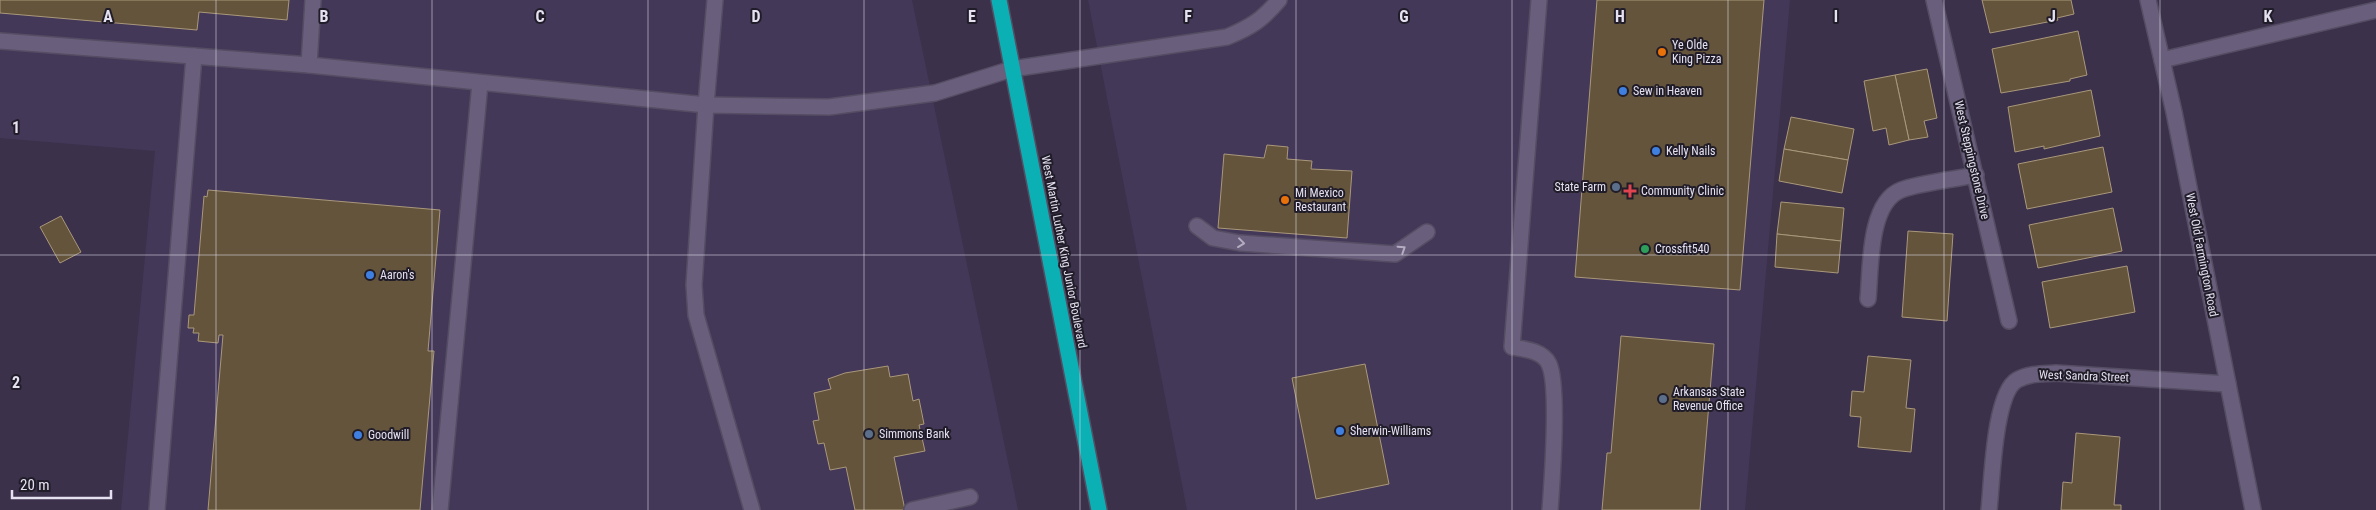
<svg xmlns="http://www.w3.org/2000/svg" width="2376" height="510" viewBox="0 0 2376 510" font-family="'Roboto Condensed',sans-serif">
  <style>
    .built { fill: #443859 }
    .building { fill: #63543b; stroke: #aa987b }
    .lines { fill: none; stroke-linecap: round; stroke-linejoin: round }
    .minor-casing { stroke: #554d63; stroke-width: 18 }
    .highway-casing { stroke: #554d63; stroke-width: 18 }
    .minor { stroke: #695f7c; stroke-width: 15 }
    .highway { stroke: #0bb0b5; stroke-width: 15 }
    .oneway { stroke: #b4adc2 }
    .grid { fill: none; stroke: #e6e1f1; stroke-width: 1; stroke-opacity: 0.55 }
    .food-dot { fill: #e8710a; stroke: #201c28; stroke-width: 2 }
    .shop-dot { fill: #3f7fe0; stroke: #201c28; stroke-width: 2 }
    .service-dot { fill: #5c6f8a; stroke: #201c28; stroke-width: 2 }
    .health-dot { fill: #e0444e; stroke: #201c28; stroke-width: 2 }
    .leisure-dot { fill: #2e9e5b; stroke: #201c28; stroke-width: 2 }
    .labels { text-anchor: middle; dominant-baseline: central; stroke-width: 4; stroke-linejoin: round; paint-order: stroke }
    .poi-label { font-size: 12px; fill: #e6e1f1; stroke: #201c28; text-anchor: start }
    .street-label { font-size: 12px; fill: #e6e1f1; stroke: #201c28 }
    .grid-label { font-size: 16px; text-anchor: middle; font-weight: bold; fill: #e6e1f1; stroke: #201c28; stroke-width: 4; stroke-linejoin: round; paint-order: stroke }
  </style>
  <rect width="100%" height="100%" fill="#3b314b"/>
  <g class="built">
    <path d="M0,0H912L1018,510H121L155,151L0,138Z"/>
    <path d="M1088,0H1790L1745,510H1187Z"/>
  </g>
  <g class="building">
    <path d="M0,0H289L287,20L199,12L197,30L0,13Z"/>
    <path d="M1597,0H1764L1740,290L1575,277Z"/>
    <path d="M1982,0H2071L2074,14L2057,18L2058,20L1990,33Z"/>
    <path d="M2078,31L2087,75L2070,79V81L2001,93L1992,49Z"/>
    <path d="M1927,69L1937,118L1924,121L1928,137L1909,140L1895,75Z"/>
    <path d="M1895,75L1909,140L1889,145L1886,128L1873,131L1864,81Z"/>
    <path d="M2091,90L2100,136L2044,149V146L2015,152L2008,107Z"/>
    <path d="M1791,117L1854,129L1848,160L1784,149Z"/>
    <path d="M1267,145L1288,147L1287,159L1312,161L1311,169L1352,171L1347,238L1218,228L1224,154L1264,158Z"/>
    <path d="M2103,147L2112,192L2027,209L2018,164Z"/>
    <path d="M1784,149L1848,160L1842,193L1779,181Z"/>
    <path d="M208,190L440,210L428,351H434L420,510H208L223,335H219L218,343L198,341L199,333H193L194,328H188L189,315H194L204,196L207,197Z"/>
    <path d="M1781,202L1844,208L1841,241L1777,234Z"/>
    <path d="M2113,208L2122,251L2038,268L2029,225Z"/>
    <path d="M61,216L81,252L60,263L40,227Z"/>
    <path d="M1908,231L1953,234L1947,321L1902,317Z"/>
    <path d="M1777,234L1841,241L1838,273L1775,267Z"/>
    <path d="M2127,266L2135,312L2050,328L2042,282Z"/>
    <path d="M1621,336L1714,344L1700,510H1602L1607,453H1611Z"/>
    <path d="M1868,356L1911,360L1906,408L1915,409L1911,452L1858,447L1861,417L1850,416L1852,391L1864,392Z"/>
    <path d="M1365,364L1389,484L1316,499L1292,378Z"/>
    <path d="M888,366L890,377L908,374L913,401L919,399L924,424L919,425L925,451L894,457L905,510H855L846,467L830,470L824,443L818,444L813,421L819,420L814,393L831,389L828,379L845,373Z"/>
    <path d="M2076,433L2120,437L2114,505H2121V510H2061L2063,482L2072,483Z"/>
  </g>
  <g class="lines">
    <defs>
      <g id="minor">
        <path d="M1539,0L1512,347C1525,349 1543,351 1549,364C1559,385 1552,483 1550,510"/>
        <path d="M1934,0L2009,321"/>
        <path d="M2148,0L2174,112L2253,510"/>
        <path d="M0,41L309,65L706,105L715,0"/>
        <path d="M2162,60L2376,10"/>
        <path d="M309,65L313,0"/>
        <path d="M1197,226L1213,238L1240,243L1395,254L1427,232"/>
        <path d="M1868,299C1871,269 1868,203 1901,190C1918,183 1956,179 1976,175"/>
        <path d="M157,510L194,56"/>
        <path d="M440,510L480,83"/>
        <path d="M752,510L696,315L694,285L706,105L829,107L935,93L1012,69L1227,37C1251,27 1262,20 1279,0"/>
        <path d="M912,510L970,497"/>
        <path d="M1989,510C1992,483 1994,393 2017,380C2029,373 2043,374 2056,373L2228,384"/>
      </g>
      <path id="highway" d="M999,0L1099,510"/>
    </defs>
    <use href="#minor" class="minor-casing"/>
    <use href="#highway" class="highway-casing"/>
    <use href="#minor" class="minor"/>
    <use href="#highway" class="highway"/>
  </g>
  <defs><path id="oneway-chevron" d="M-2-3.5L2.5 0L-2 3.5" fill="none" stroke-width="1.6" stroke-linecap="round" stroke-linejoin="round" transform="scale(1.25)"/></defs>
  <g class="oneway">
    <use href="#oneway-chevron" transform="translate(1241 243) rotate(7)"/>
    <use href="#oneway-chevron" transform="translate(1402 249) rotate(-33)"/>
  </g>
  <path class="grid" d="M216,0V510M432,0V510M648,0V510M864,0V510M1080,0V510M1296,0V510M1512,0V510M1728,0V510M1944,0V510M2160,0V510M0,255H2376"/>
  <g class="food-dot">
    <circle cx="1662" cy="52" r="5"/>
    <circle cx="1285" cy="200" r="5"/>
  </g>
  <g class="shop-dot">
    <circle cx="1623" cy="91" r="5"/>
    <circle cx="1656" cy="151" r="5"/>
    <circle cx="370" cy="275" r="5"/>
    <circle cx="1340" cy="431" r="5"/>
    <circle cx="358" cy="435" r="5"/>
  </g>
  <g class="service-dot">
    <circle cx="1616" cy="187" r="5"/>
    <circle cx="1663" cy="399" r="5"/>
    <circle cx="869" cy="434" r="5"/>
  </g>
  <path class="health-dot" d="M1627.5 183.5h5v5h5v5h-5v5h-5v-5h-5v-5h5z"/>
  <circle class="leisure-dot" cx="1645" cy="249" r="5"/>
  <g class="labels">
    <g class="poi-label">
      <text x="1672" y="45">Ye Olde<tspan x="1672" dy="14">King Pizza</tspan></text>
      <text x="1633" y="91">Sew in Heaven</text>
      <text x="1666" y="151">Kelly Nails</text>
      <text x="1606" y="187" text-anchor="end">State Farm</text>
      <text x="1641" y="191">Community Clinic</text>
      <text x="1295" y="193">Mi Mexico<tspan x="1295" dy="14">Restaurant</tspan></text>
      <text x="1655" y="249">Crossfit540</text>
      <text x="380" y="275">Aaron's</text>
      <text x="1673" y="392">Arkansas State<tspan x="1673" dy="14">Revenue Office</tspan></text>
      <text x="1350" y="431">Sherwin-Williams</text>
      <text x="879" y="434">Simmons Bank</text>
      <text x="368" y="435">Goodwill</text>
    </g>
    <g class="street-label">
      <text transform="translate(1972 160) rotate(77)">West Steppingstone Drive</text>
      <text transform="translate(1064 252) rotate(79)">West Martin Luther King Junior Boulevard</text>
      <text transform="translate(2202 255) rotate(79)">West Old Farmington Road</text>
      <text transform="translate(2084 376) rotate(2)">West Sandra Street</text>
    </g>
  </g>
  <g class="grid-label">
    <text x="108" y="22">A</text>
    <text x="324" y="22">B</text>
    <text x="540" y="22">C</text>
    <text x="756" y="22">D</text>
    <text x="972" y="22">E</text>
    <text x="1188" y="22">F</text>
    <text x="1404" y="22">G</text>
    <text x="1620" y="22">H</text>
    <text x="1836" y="22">I</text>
    <text x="2052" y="22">J</text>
    <text x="2268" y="22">K</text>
    <text x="16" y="133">1</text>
    <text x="16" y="388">2</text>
  </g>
  <path d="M12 490v8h99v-8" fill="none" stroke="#e6e1f1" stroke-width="2.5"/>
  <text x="20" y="490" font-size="15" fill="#e6e1f1" stroke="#201c28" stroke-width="4" paint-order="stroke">20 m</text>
</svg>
